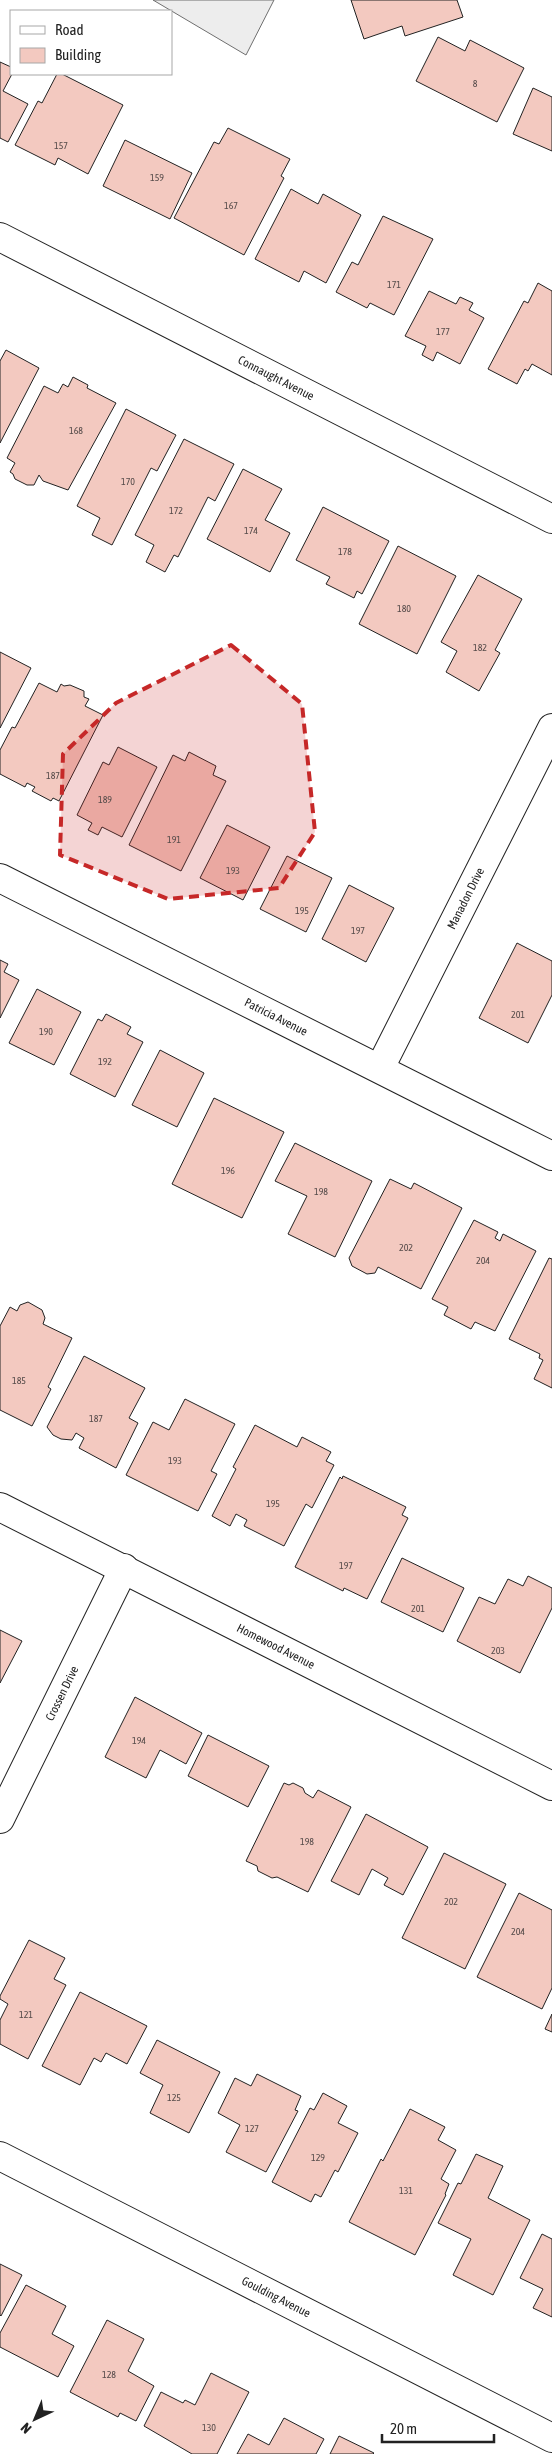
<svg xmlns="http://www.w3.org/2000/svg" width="552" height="2454" viewBox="0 0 552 2454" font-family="'Asap Condensed',sans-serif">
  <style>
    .parking { fill: #ededed; stroke: #6f6f6f }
    .building { fill: #f3c9c0; stroke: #222 }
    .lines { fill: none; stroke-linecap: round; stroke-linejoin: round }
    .street-casing { stroke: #222; stroke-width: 30 }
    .street { stroke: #fff; stroke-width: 28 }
    .marked { fill: #c62828; fill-opacity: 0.2; stroke: #c62828; stroke-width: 4; stroke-dasharray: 10 6; stroke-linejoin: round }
    .labels { text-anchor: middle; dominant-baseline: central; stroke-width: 4; stroke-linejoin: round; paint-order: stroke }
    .number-label { font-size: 10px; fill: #564c4a }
    .street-label { font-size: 12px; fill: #222; stroke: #fff }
  </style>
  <rect width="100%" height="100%" fill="#fff"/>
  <path class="parking" d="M153,0H274L246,55Z"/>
  <g class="building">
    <path d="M351,0H457L463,17L405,36L402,26L364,39Z"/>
    <path d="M438,37L465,51L470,40L524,68L497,122L416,81Z"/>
    <path d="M0,62L11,67L12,74L3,91L28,104L8,142L0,138Z"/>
    <path d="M57,74H62L123,105L88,174L58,158L55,165L15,145L38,101L42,103Z"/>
    <path d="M533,88L552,97V151L513,134Z"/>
    <path d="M228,128L290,159L281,176L284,178L244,255L174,218L214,142L219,144Z"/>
    <path d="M125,140L192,173L170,219L103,186Z"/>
    <path d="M291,189L318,204L323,194L361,215L326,283L304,271L299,282L255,259Z"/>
    <path d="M383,216L433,239L394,315L370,303L367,308L336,292L352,262L358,265Z"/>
    <path d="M538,283L552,291V375L532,364L528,371L525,369L517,384L488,369L524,301L528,303Z"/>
    <path d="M429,291L456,304L460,297L473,303L469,310L484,318L460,364L437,352L433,361L422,355L426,346L405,336Z"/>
    <path d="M6,350L39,368L0,443V361Z"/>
    <path d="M73,377L88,385L87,388L116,403L68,490L43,481L39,475L34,485H27L15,479L13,474L10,472L15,463L7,458L44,386L58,393L63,384L68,387Z"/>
    <path d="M126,409L176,435L157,471L151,468L112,545L92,535L100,518L77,506Z"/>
    <path d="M184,439L234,464L215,501L208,497L178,557L174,555L165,572L146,562L154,545L135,535Z"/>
    <path d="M243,469L282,489L265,520L290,533L270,572L207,539Z"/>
    <path d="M323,507L389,541L362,594L357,591L354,598L326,584L330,577L296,560Z"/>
    <path d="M398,546L456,576L417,654L359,624Z"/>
    <path d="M478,575L522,599L495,650L500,653L479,691L446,672L457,651L441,642Z"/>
    <path d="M0,652L31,668L0,728Z"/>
    <path d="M39,683L57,692L61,684L64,686L70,685L84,691V697L89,699L85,706L103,715L59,801L53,798L51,801L32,791L35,787L27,783L25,787L0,774V750L12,727L15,728Z"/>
    <path d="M118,747L157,767L122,837L102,827L98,835L88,830L92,823L77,815L103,762L109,765Z"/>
    <path d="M189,752L216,766L213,775L226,781L181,871L129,845L173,755L185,761Z"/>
    <path d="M227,825L270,847L243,900L200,878Z"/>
    <path d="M287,856L332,878L306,932L260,909Z"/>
    <path d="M349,885L394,908L366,962L322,939Z"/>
    <path d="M517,943L552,961V995L528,1043L479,1018Z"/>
    <path d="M0,960L8,964L4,972L19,980L0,1018Z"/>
    <path d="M37,989L81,1012L54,1065L9,1043Z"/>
    <path d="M106,1014L131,1027L127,1034L143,1042L115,1097L70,1074L98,1019L102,1021Z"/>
    <path d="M160,1050L204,1073L177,1127L132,1105Z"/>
    <path d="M214,1098L284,1132L242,1218L172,1184Z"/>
    <path d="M295,1143L372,1181L335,1257L288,1234L307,1196L275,1181Z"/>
    <path d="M390,1179L411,1189L414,1183L462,1208L421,1289L378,1267L375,1273L367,1274L352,1266L349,1258Z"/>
    <path d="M474,1220L498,1232L495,1238L500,1241L503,1234L536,1251L495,1331L475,1322L471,1329L444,1315L448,1307L432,1299Z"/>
    <path d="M549,1258L552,1259V1388L534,1379L543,1360L539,1358L540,1354L509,1339Z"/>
    <path d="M28,1302L42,1310L45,1318L43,1324L72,1338L48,1387L51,1389L32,1426L0,1410V1326L10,1307L17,1311L20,1305Z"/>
    <path d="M84,1356L145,1388L129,1418L138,1423L116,1468L79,1448L84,1438L76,1433L72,1440L61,1439L53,1435L47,1427Z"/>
    <path d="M185,1399L235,1424L211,1471L217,1474L198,1511L126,1475L153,1422L169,1430Z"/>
    <path d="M255,1425L297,1447L302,1437L331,1452L326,1461L334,1465L312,1508L306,1504L284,1546L244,1526L247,1520L236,1514L230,1526L212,1516L236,1469L233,1467Z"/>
    <path d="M343,1476L406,1507L402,1515L408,1518L367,1599L344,1588L343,1591L295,1567L340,1477L342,1479Z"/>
    <path d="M402,1558L464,1588L443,1632L381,1602Z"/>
    <path d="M528,1576L552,1588V1608L520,1673L457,1641L479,1597L495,1604L508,1579L523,1586Z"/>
    <path d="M0,1630L22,1641L0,1683Z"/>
    <path d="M135,1697L202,1733L186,1764L160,1750L146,1778L105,1757Z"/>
    <path d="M208,1735L269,1766L248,1807L188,1776Z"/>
    <path d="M284,1783L289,1785L293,1783L303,1788L305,1793L313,1798L318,1790L351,1807L308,1892L277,1877L272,1878L258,1871L257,1866L246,1861Z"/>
    <path d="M366,1814L428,1847L403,1895L384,1885L388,1878L372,1869L359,1895L331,1881Z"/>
    <path d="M444,1853L506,1884L465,1969L402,1938Z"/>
    <path d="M519,1893L552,1910V1988L542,2009L477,1977Z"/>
    <path d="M29,1940L65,1958L54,1979L66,1985L28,2059L0,2044V2020L8,2004L0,1999V1996Z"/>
    <path d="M80,1992L147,2026L127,2064L106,2053L101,2062L94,2058L80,2085L42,2066Z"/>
    <path d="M552,2014V2032L545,2029Z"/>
    <path d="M157,2040L220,2072L189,2133L150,2113L163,2085L140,2073Z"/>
    <path d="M257,2074L301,2096L295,2110L298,2111L266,2172L226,2152L240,2125L218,2113L235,2078L251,2086Z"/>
    <path d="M323,2093L347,2106L338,2123L358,2133L338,2172L335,2170L321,2197L315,2194L311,2202L272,2182L310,2108L314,2110Z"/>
    <path d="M410,2109L445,2127L438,2140L456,2150L441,2179L449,2184L445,2194L446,2195L415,2255L349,2222L381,2159L383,2161Z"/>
    <path d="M476,2154L503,2166L488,2198L530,2220L493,2295L453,2275L471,2239L438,2223L458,2183L461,2184Z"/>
    <path d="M542,2234L552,2239V2317L533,2308L543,2289L520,2278Z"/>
    <path d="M0,2264L22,2275L1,2316L0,2315Z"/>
    <path d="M26,2285L66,2306L52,2334L74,2346L58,2377L0,2347V2333Z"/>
    <path d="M107,2320L144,2339L128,2371L154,2386L136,2421L120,2413L118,2417L70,2392Z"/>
    <path d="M211,2373L249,2392L217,2454H192L144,2426L161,2392L183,2403L185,2400L195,2405Z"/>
    <path d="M284,2418L324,2439L316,2454H237L248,2434L269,2445Z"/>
    <path d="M339,2436L374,2453L373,2454H330Z"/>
  </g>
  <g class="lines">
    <defs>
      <g id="street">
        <path id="s1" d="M0,237L552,519"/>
        <path id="s2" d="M0,878L552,1156"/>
        <path id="s3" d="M380,1068L552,728"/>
        <path id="s4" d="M0,1507L552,1786"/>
        <path id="s5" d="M0,1819L124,1568"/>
        <path id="s6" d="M0,2156L552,2438"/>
      </g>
    </defs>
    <use href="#street" class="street-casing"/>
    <use href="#street" class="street"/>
  </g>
  <path class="marked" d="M231,645L302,704L315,832L279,888L168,899L60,855L63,754L116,703Z"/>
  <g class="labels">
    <g class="number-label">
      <text x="475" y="83">8</text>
      <text x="61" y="145">157</text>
      <text x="157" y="177">159</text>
      <text x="231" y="205">167</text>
      <text x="394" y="284">171</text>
      <text x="443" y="331">177</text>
      <text x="76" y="430">168</text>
      <text x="128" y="481">170</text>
      <text x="176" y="510">172</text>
      <text x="251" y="530">174</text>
      <text x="345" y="551">178</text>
      <text x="404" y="608">180</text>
      <text x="480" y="647">182</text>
      <text x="53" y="775">187</text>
      <text x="105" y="799">189</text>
      <text x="174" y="839">191</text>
      <text x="233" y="870">193</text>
      <text x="302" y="910">195</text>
      <text x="358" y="930">197</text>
      <text x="518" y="1014">201</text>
      <text x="46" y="1031">190</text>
      <text x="105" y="1061">192</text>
      <text x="228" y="1170">196</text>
      <text x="321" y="1191">198</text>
      <text x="406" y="1247">202</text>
      <text x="483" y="1260">204</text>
      <text x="19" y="1380">185</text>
      <text x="96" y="1418">187</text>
      <text x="175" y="1460">193</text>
      <text x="273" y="1503">195</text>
      <text x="346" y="1565">197</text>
      <text x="418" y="1608">201</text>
      <text x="498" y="1650">203</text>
      <text x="139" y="1740">194</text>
      <text x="307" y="1841">198</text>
      <text x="451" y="1901">202</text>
      <text x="518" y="1931">204</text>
      <text x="26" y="2014">121</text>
      <text x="174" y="2097">125</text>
      <text x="252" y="2128">127</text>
      <text x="318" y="2157">129</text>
      <text x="406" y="2190">131</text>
      <text x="109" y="2374">128</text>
      <text x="209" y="2427">130</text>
    </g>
    <g class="street-label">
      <text stroke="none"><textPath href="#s1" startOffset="310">Connaught Avenue</textPath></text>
      <text stroke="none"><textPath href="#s3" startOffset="190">Manadon Drive</textPath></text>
      <text stroke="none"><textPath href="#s2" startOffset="309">Patricia Avenue</textPath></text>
      <text stroke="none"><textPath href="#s4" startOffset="309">Homewood Avenue</textPath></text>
      <text stroke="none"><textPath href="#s5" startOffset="140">Crossen Drive</textPath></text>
      <text stroke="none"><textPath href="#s6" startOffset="310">Goulding Avenue</textPath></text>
    </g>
  </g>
  <rect x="10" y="10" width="162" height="65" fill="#ffffff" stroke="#a7a7a7"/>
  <rect x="20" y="26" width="25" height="8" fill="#ffffff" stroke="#a7a7a7"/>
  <text x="55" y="35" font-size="15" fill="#222222">Road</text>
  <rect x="20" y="48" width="25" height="15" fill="#f3c9c0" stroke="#a7a7a7"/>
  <text x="55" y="60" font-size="15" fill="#222222">Building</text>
  <g transform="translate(35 2419) rotate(224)" stroke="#ffffff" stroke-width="4" paint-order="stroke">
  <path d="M0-4L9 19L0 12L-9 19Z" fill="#222222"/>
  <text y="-8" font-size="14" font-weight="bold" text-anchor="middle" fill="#222222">N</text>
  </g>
  <path d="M382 2434v8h112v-8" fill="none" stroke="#222222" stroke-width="2.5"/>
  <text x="390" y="2434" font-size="15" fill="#222222" stroke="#ffffff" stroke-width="4" paint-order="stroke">20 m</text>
</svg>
